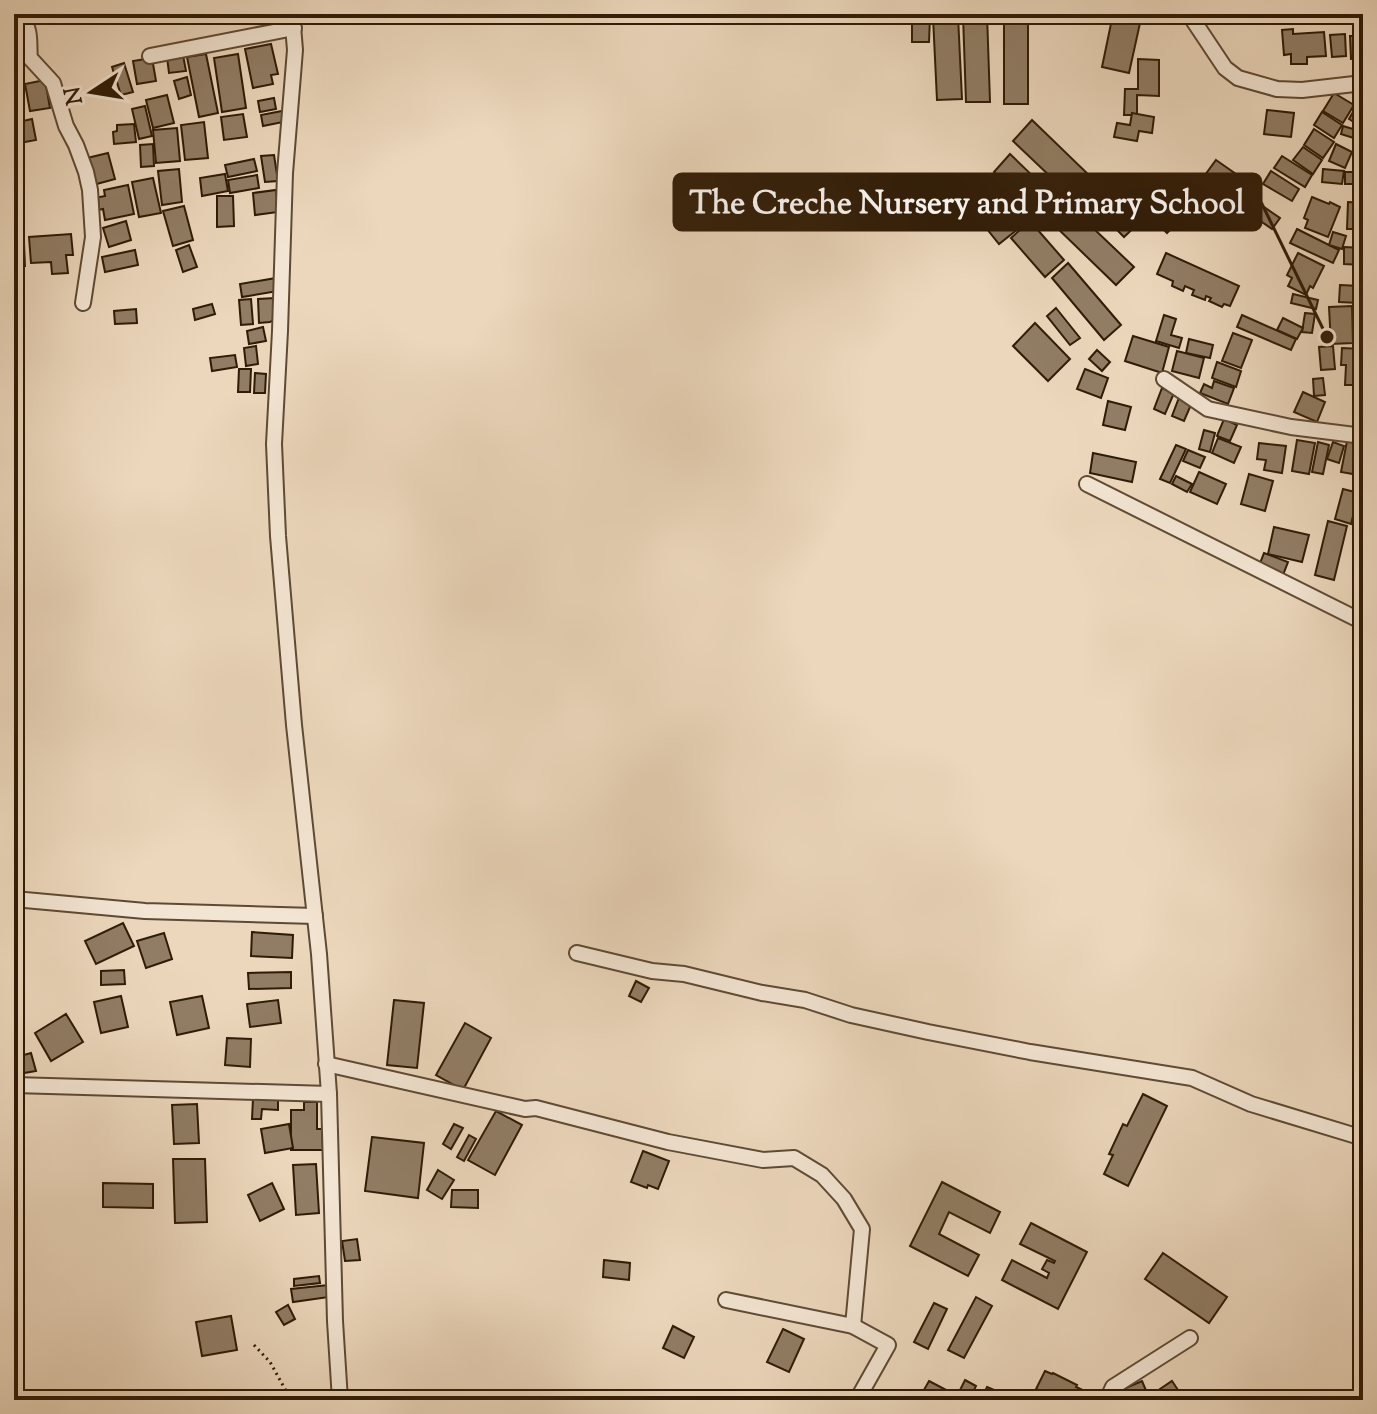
<svg xmlns="http://www.w3.org/2000/svg" width="1377" height="1414" viewBox="0 0 1377 1414" font-family="'Sorts Mill Goudy',serif">
  <style>
    .building { fill: #917d65; stroke: #2f1b07; stroke-width: 2 }
    .lines { fill: none; stroke-linecap: round; stroke-linejoin: round }
    .minor-casing { stroke: #5e4a34; stroke-width: 18 }
    .path { stroke: #2f1b07; stroke-width: 3; stroke-dasharray: 2 4; stroke-linecap: butt }
    .minor { stroke: #f3e5d3; stroke-width: 14 }
    .leader { fill: none; stroke: #2f1b07; stroke-width: 3 }
    .callout-dot { fill: #2f1b07; stroke: #f3e5d3; stroke-width: 3 }
    .callout { fill: #2f1b07; stroke: #2f1b07; stroke-width: 3 }
    .callout-label { font-size: 32px; text-anchor: middle; font-weight: bold; fill: #fff }
  </style>
  <rect width="100%" height="100%" fill="#ecd7bc"/>
  <filter id="stains"><feTurbulence type="fractalNoise" baseFrequency=".0025" numOctaves="4"/><feColorMatrix values="0 0 0 0 .2 0 0 0 0 .09 0 0 0 0 .02 0 0 0 .5 -.17"/></filter>
  <radialGradient id="worn" r=".72"><stop offset=".6" stop-color="#630" stop-opacity="0"/><stop offset="1" stop-color="#630" stop-opacity=".3"/></radialGradient>
  <g class="building">
    <path d="M987,14L990,102H966L963,15Z"/>
    <rect x="1004" y="14" width="24" height="90"/>
    <path d="M1113,14H1142L1129,73L1102,67Z"/>
    <path d="M1227,14H1251V21L1228,23Z"/>
    <path d="M958,16L962,99L937,100L933,17Z"/>
    <path d="M912,17H930L929,42H912Z"/>
    <path d="M1293,29V34L1324,32L1326,56L1307,57V64H1291V54L1284,55L1282,30Z"/>
    <path d="M1345,34L1346,56L1332,57L1330,35Z"/>
    <path d="M1350,36H1363V58L1351,59Z"/>
    <path d="M271,44L278,74L271,75L273,84L253,88L245,49Z"/>
    <path d="M206,54L218,113L199,117L187,57Z"/>
    <path d="M238,54L246,108L222,112L214,58Z"/>
    <path d="M183,55L186,71L169,73L167,57Z"/>
    <path d="M152,58L156,81L137,84L133,61Z"/>
    <path d="M1138,59L1159,60V96L1137,95V115H1124L1125,89H1138Z"/>
    <path d="M124,63L133,92L121,95L112,67Z"/>
    <path d="M187,77L191,95L179,99L174,81Z"/>
    <path d="M45,80L50,108L30,111L25,84Z"/>
    <path d="M1334,93L1354,105L1343,123L1323,111Z"/>
    <path d="M167,95L174,123L153,128L146,100Z"/>
    <path d="M274,98L276,109L260,112L258,101Z"/>
    <path d="M1360,100L1363,102V128L1349,119Z"/>
    <path d="M145,106L152,136L139,139L132,109Z"/>
    <path d="M1267,110L1294,113L1291,137L1264,134Z"/>
    <path d="M282,111L283,122L263,126L261,115Z"/>
    <path d="M1322,112L1342,125L1334,138L1314,125Z"/>
    <path d="M1132,113L1154,117L1152,133L1139,131L1137,141L1114,137L1117,123L1130,125Z"/>
    <path d="M243,114L247,137L224,140L221,117Z"/>
    <path d="M32,119L36,140L14,144V123Z"/>
    <path d="M1032,120L1093,179L1074,199L1013,141Z"/>
    <path d="M204,122L208,158L185,160L181,125Z"/>
    <path d="M134,124L136,142L114,144L113,132L117,131V125Z"/>
    <path d="M1343,126L1363,132V141L1341,134Z"/>
    <path d="M177,128L180,161L156,163L153,130Z"/>
    <path d="M1314,129L1334,142L1323,158L1304,145Z"/>
    <path d="M153,144L154,166L141,167L140,145Z"/>
    <path d="M1336,144L1352,152L1345,168L1329,161Z"/>
    <path d="M1303,147L1322,160L1313,174L1293,160Z"/>
    <path d="M108,153L115,179L93,185L87,158Z"/>
    <path d="M1010,154L1066,208L1049,226L994,172Z"/>
    <path d="M274,155L278,181L265,182L261,156Z"/>
    <path d="M1282,156L1312,175L1305,187L1274,168Z"/>
    <path d="M254,159L257,171L228,177L225,165Z"/>
    <path d="M1216,160L1246,181L1235,197L1205,175Z"/>
    <path d="M179,169L182,202L162,205L158,171Z"/>
    <path d="M1323,169L1344,171L1342,184L1322,182Z"/>
    <path d="M1271,171L1299,189L1292,201L1263,184Z"/>
    <rect x="1345" y="172" width="18" height="12"/>
    <path d="M225,174L228,191L202,196L200,178Z"/>
    <path d="M257,175L259,188L230,193L228,180Z"/>
    <path d="M153,178L161,213L139,217L132,182Z"/>
    <path d="M1101,178L1142,220L1124,237L1083,195Z"/>
    <path d="M128,185L134,214L105,220L103,209L98,210L95,198L105,196L104,190Z"/>
    <path d="M986,188L1018,229L999,244L967,204Z"/>
    <path d="M276,190L278,212L255,215L253,193Z"/>
    <path d="M217,196H233L234,226L217,227Z"/>
    <path d="M1312,197L1329,204L1330,202L1340,207L1328,237L1305,228L1308,220L1304,218Z"/>
    <path d="M1180,198L1190,209L1167,233L1156,222Z"/>
    <path d="M1251,198L1280,218L1272,229L1243,209Z"/>
    <path d="M1348,202L1363,203V229H1347Z"/>
    <path d="M184,206L193,240L173,246L163,211Z"/>
    <path d="M1071,207L1134,267L1116,285L1054,225Z"/>
    <path d="M126,221L131,240L109,247L103,228Z"/>
    <path d="M1030,221L1064,260L1045,277L1011,238Z"/>
    <path d="M1297,229L1339,250L1333,263L1290,243Z"/>
    <path d="M1333,232L1346,236L1342,249L1329,245Z"/>
    <path d="M71,234L73,255H66L68,273L52,274L51,262L31,263L29,237Z"/>
    <path d="M16,243L24,244L25,266H17Z"/>
    <path d="M189,245L197,267L183,272L176,250Z"/>
    <path d="M1344,247L1363,248V265L1344,264Z"/>
    <path d="M135,250L138,265L105,272L102,257Z"/>
    <path d="M1166,253L1239,286L1230,306L1224,304L1222,307L1209,301L1211,298L1206,296L1205,300L1192,295L1194,290L1185,286L1183,291L1172,286L1173,281L1157,274Z"/>
    <path d="M1298,253L1324,266L1313,288L1310,286L1306,295L1288,286L1292,278L1287,275Z"/>
    <path d="M1068,263L1121,325L1104,340L1052,278Z"/>
    <path d="M276,278L278,291L242,297L240,284Z"/>
    <path d="M1340,285L1360,286L1359,303L1339,302Z"/>
    <path d="M1293,294L1318,300L1316,309L1291,303Z"/>
    <path d="M275,298L276,318L270,322L259,323L258,299Z"/>
    <path d="M251,299L253,324L241,325L239,300Z"/>
    <path d="M212,304L215,314L195,320L193,309Z"/>
    <path d="M1352,306L1353,343L1331,344L1329,307Z"/>
    <path d="M1056,308L1080,338L1070,345L1047,316Z"/>
    <path d="M136,309L137,323L115,324L114,311Z"/>
    <path d="M1305,313L1315,314L1312,333L1302,332Z"/>
    <path d="M1164,315L1176,319L1171,335L1182,338L1179,348L1156,341Z"/>
    <path d="M1242,315L1296,339L1291,350L1237,327Z"/>
    <path d="M1283,318L1303,328L1297,339L1277,330Z"/>
    <path d="M1035,323L1070,359L1048,381L1013,346Z"/>
    <path d="M263,327L266,341L249,344L247,331Z"/>
    <path d="M1233,333L1252,340L1241,368L1222,361Z"/>
    <path d="M1133,336L1169,347L1162,373L1125,361Z"/>
    <path d="M1189,339L1213,345L1210,358L1186,353Z"/>
    <path d="M256,346L258,364L246,366L244,348Z"/>
    <path d="M1333,346L1335,369L1321,370L1319,347Z"/>
    <path d="M1342,348L1363,349V385H1345L1346,365H1341Z"/>
    <path d="M1097,350L1110,362L1102,371L1089,359Z"/>
    <path d="M1177,351L1204,358L1199,378L1172,371Z"/>
    <path d="M235,355L237,367L212,371L210,358Z"/>
    <path d="M1217,362L1241,371L1236,387L1212,378Z"/>
    <path d="M239,369H251L250,392H238Z"/>
    <path d="M1085,369L1108,378L1101,398L1077,389Z"/>
    <path d="M255,373L266,374L265,393H254Z"/>
    <path d="M1323,378L1325,395L1314,396L1313,379Z"/>
    <path d="M1214,381L1234,388L1228,404L1200,393L1204,384L1212,388Z"/>
    <path d="M1162,388L1174,393L1165,414L1154,409Z"/>
    <path d="M1303,392L1325,402L1317,422L1294,412Z"/>
    <path d="M1180,395L1193,400L1184,421L1172,416Z"/>
    <path d="M1108,401L1131,407L1125,430L1103,425Z"/>
    <path d="M1224,419L1237,425L1230,441L1217,436Z"/>
    <path d="M1204,430L1215,433L1210,452L1199,449Z"/>
    <path d="M1218,438L1241,447L1234,463L1212,453Z"/>
    <path d="M1297,440L1315,443L1309,474L1292,471Z"/>
    <path d="M1347,441L1359,443L1353,474L1341,472Z"/>
    <path d="M1318,442L1329,445L1323,474L1312,472Z"/>
    <path d="M1333,442L1344,446L1339,463L1327,459Z"/>
    <path d="M1259,443L1286,446L1282,473L1264,470L1266,460L1257,459Z"/>
    <path d="M1176,445L1186,449L1170,483L1160,479Z"/>
    <path d="M1188,450L1205,457L1200,468L1183,461Z"/>
    <path d="M1093,453L1136,462L1132,482L1090,473Z"/>
    <path d="M1199,472L1226,484L1217,504L1190,492Z"/>
    <path d="M1249,474L1273,481L1265,511L1241,504Z"/>
    <path d="M1176,476L1192,484L1187,492L1172,484Z"/>
    <path d="M1343,489L1359,493L1351,524L1335,519Z"/>
    <path d="M1328,521L1347,526L1334,580L1315,575Z"/>
    <path d="M1274,527L1309,535L1302,562L1268,554Z"/>
    <path d="M1264,553L1288,562L1283,575L1259,566Z"/>
    <path d="M123,923L134,946L96,964L85,941Z"/>
    <path d="M252,932L293,935L292,958L251,956Z"/>
    <path d="M164,933L172,959L146,968L137,941Z"/>
    <path d="M124,970L125,984L101,985V971Z"/>
    <path d="M291,972V988L249,989L248,973Z"/>
    <path d="M636,981L649,988L641,1002L629,996Z"/>
    <path d="M121,996L128,1027L101,1033L94,1002Z"/>
    <path d="M202,996L209,1028L177,1035L170,1002Z"/>
    <path d="M278,1000L281,1023L250,1027L247,1004Z"/>
    <path d="M394,1000L424,1003L417,1068L387,1065Z"/>
    <path d="M66,1014L83,1042L51,1061L35,1033Z"/>
    <path d="M465,1023L491,1038L463,1090L436,1075Z"/>
    <path d="M227,1038L251,1039L250,1067L225,1065Z"/>
    <path d="M31,1053L36,1071L24,1073L20,1056Z"/>
    <path d="M1143,1094L1167,1106L1128,1186L1104,1174L1113,1155L1109,1154L1123,1124L1127,1126Z"/>
    <path d="M253,1098L278,1099V1110L262,1109L261,1119H252Z"/>
    <path d="M304,1102H317V1129H322L323,1150H291V1110H304Z"/>
    <path d="M197,1104L199,1143L174,1144L172,1105Z"/>
    <path d="M496,1111L522,1125L495,1175L468,1160Z"/>
    <path d="M289,1124L293,1148L265,1153L261,1129Z"/>
    <path d="M454,1124L463,1128L451,1149L443,1144Z"/>
    <path d="M469,1135L476,1139L464,1161L457,1157Z"/>
    <path d="M372,1137L424,1143L418,1198L365,1191Z"/>
    <path d="M643,1151L669,1161L658,1189L648,1185L647,1188L631,1182Z"/>
    <path d="M173,1159H205L207,1222L175,1223Z"/>
    <path d="M316,1164L319,1213L296,1215L293,1165Z"/>
    <path d="M438,1170L454,1180L442,1199L427,1190Z"/>
    <path d="M942,1182L1000,1212L990,1233L949,1212L939,1234L979,1255L968,1276L910,1246Z"/>
    <path d="M103,1183L153,1184V1208L103,1207Z"/>
    <path d="M272,1183L284,1209L260,1221L248,1195Z"/>
    <path d="M452,1190H478V1208L451,1207Z"/>
    <path d="M1031,1223L1087,1252L1058,1309L1002,1280L1012,1260L1047,1278L1049,1273L1042,1269L1047,1260L1054,1263L1055,1261L1020,1244Z"/>
    <path d="M357,1239L360,1260L345,1261L342,1241Z"/>
    <path d="M1163,1253L1227,1297L1209,1323L1145,1279Z"/>
    <path d="M604,1260L630,1263L629,1280L603,1277Z"/>
    <path d="M319,1276L320,1283L294,1286V1279Z"/>
    <path d="M328,1285L329,1297L293,1302L291,1289Z"/>
    <path d="M976,1297L992,1306L964,1358L948,1350Z"/>
    <path d="M934,1303L947,1309L928,1349L914,1342Z"/>
    <path d="M288,1305L295,1319L284,1325L276,1312Z"/>
    <path d="M231,1316L237,1350L202,1356L196,1322Z"/>
    <path d="M673,1326L694,1337L684,1358L663,1348Z"/>
    <path d="M783,1329L804,1339L789,1372L767,1362Z"/>
    <path d="M1045,1371L1052,1374L1053,1373L1077,1385L1076,1387L1085,1391L1081,1400H1058L1036,1389Z"/>
    <path d="M965,1380L976,1386L969,1400H955Z"/>
    <path d="M929,1381L950,1392L946,1400H930L921,1395Z"/>
    <path d="M1142,1381L1150,1400H1125L1121,1390Z"/>
    <path d="M1172,1381L1184,1399L1195,1392L1201,1400H1167L1160,1389Z"/>
    <path d="M987,1387L1018,1400H981Z"/>
  </g>
  <g class="lines">
    <defs>
      <g id="minor">
        <path d="M292,14L295,50L285,173L280,331L274,444L278,536L294,725L319,954L329,1094L335,1321L340,1400"/>
        <path d="M1189,14L1225,68L1238,78L1277,89L1302,90L1363,83"/>
        <path d="M14,20C34,20 28,44 30,58L53,83L66,126L76,145L86,172L90,190L93,237L83,303"/>
        <path d="M150,56L294,28"/>
        <path d="M1164,379L1208,409L1291,427L1363,436"/>
        <path d="M1087,484L1363,622"/>
        <path d="M14,899L145,911L315,916"/>
        <path d="M577,953L652,971L684,974L762,993L805,1000L851,1015L928,1032L1030,1052L1192,1078L1251,1104L1363,1138"/>
        <path d="M326,1064L525,1109L536,1108L668,1142L763,1160L794,1158L822,1175L844,1199L862,1229L853,1326"/>
        <path d="M14,1085L329,1094"/>
        <path d="M726,1300L853,1326L888,1345L857,1400"/>
        <path d="M1107,1400L1113,1387L1190,1338"/>
      </g>
    </defs>
    <use href="#minor" class="minor-casing"/>
    <path class="path" d="M254,1345L270,1362L291,1400"/>
    <use href="#minor" class="minor"/>
  </g>
  <path class="leader" d="M1327 337L1261 202"/>
  <circle class="callout-dot" cx="1327" cy="337" r="8"/>
  <rect class="callout" x="674" y="174" width="587" height="56" rx="8"/>
  <g class="callout-label">
    <text x="967" y="213">The Creche Nursery and Primary School</text>
  </g>
  <rect width="1377" height="1414" fill="none" stroke="#ecd7bc" stroke-width="48"/>
  <rect x="16" y="16" width="1345" height="1382" fill="none" stroke="#2f1b07" stroke-width="4"/>
  <rect x="24" y="24" width="1329" height="1366" fill="none" stroke="#2f1b07" stroke-width="2"/>
  <g transform="translate(92 92) rotate(258)" stroke="#f3e5d3" stroke-width="6" paint-order="stroke">
  <path d="M0-6L14 30L0 20L-14 30Z" fill="#2f1b07"/>
  <text y="-12" font-size="22" font-weight="bold" text-anchor="middle" fill="#2f1b07">N</text>
  </g>
  <rect width="100%" height="100%" filter="url(#stains)"/>
  <rect width="100%" height="100%" fill="url(#worn)"/>
</svg>
